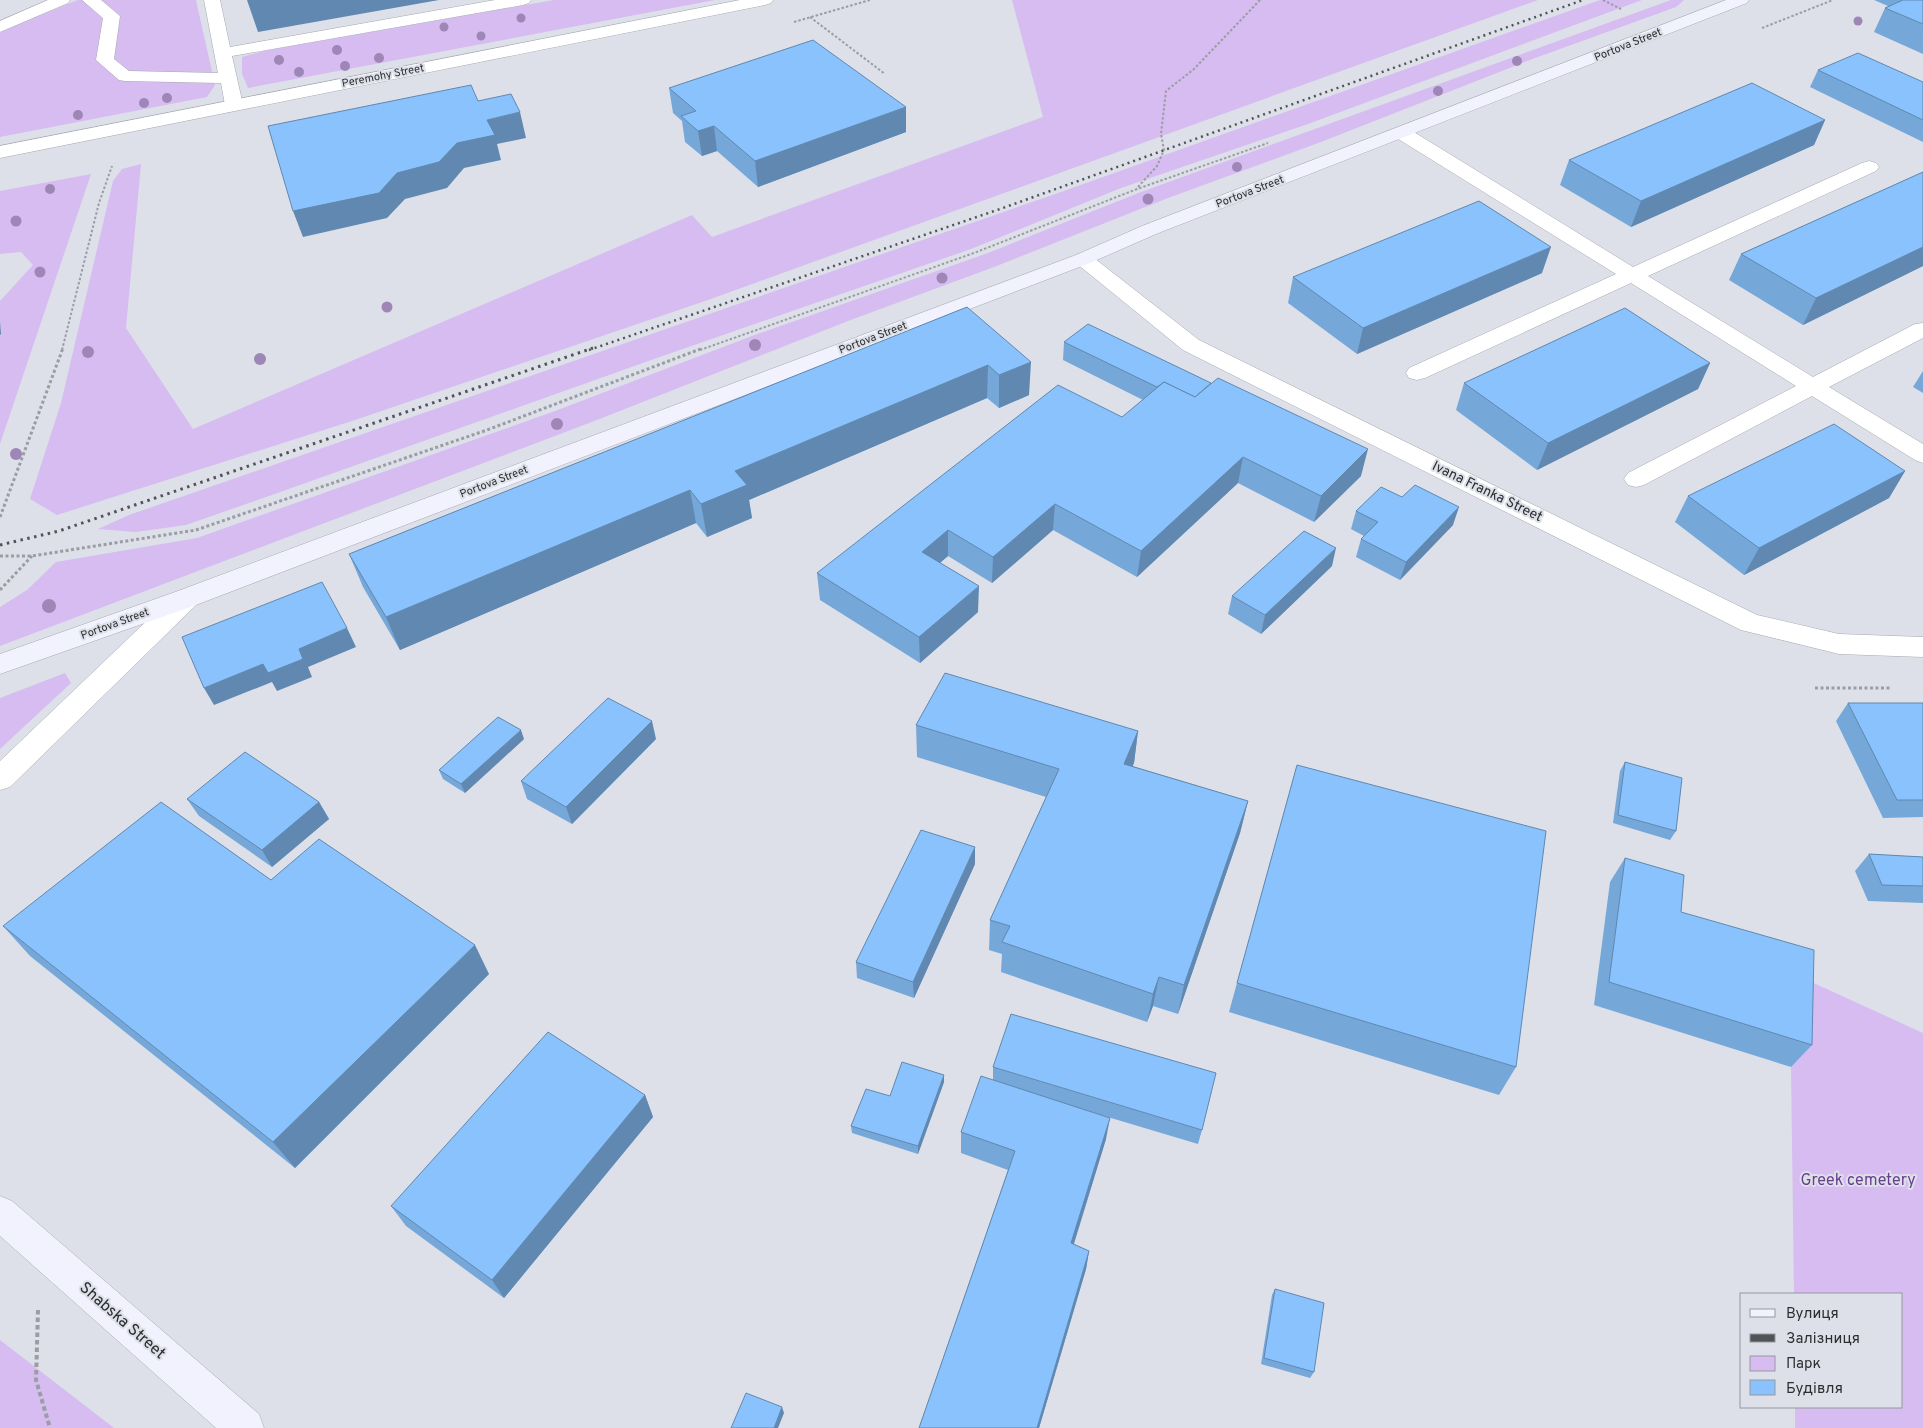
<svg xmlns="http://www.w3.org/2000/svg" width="1923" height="1428" viewBox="0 0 1923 1428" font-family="Overpass,sans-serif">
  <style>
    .green { fill: #d6bcf1 }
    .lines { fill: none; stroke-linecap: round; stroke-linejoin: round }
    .service-casing { stroke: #a6a9b0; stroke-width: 1 }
    .minor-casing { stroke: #a6a9b0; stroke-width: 1 }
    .secondary-casing { stroke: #a6a9b0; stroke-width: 1 }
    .path-far2 { stroke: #9a9da3; stroke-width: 2; stroke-dasharray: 2.5 2; stroke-linecap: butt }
    .path-far1 { stroke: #9a9da3; stroke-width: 3; stroke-dasharray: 3 2.5; stroke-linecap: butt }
    .path { stroke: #9a9da3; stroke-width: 4; stroke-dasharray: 4.5 3; stroke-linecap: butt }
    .service { fill: #fff; fill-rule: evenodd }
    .minor { fill: #fff; fill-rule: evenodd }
    .secondary { fill: #f2f2fe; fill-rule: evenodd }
    .rail-far1 { stroke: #515357; stroke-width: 2.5; stroke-dasharray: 2 4; stroke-linecap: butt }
    .rail { stroke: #515357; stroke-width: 3; stroke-dasharray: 2.5 4.5; stroke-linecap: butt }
    .tree { fill: #9e87b6 }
    .wall { fill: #76a7d9 }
    .shaded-wall { fill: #6088b0 }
    .building { fill: #89c2fc; stroke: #6088b0 }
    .labels { text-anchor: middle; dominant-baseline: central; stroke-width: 4; stroke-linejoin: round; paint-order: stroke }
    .far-street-label { font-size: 11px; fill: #2c2e30; stroke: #dde0e8 }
    .street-label { font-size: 14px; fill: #2c2e30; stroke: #dde0e8 }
    .near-park-label { font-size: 16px; fill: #6a3e8e; stroke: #dde0e8 }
    .near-street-label { font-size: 16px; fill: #2c2e30; stroke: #dde0e8 }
  </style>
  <rect width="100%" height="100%" fill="#dde0e8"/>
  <g class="green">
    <path d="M78,0H196L215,85L207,97L0,137V31Z"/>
    <path d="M554,0H715L248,88L242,74V57L268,50Z"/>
    <path d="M1012,0H1538L708,300L352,421L57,515L30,499L61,403L113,181L122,169L141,164L126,328L193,429L692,215L712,237L1043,117Z"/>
    <path d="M1600,0H1642L1308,124L1121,188L971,249L654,359L269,496L186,525L136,532L98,529L129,515L1061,192Z"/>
    <path d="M1671,0H1684L1676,7L1527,61L1321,142L1168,198L994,267L848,321L597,420L0,646V607L27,590L56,562L197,538L555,411L752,336L988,253L1141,192Z"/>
    <path d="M91,174L0,444V301L33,265L21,252L0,254V191Z"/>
    <path d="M65,673L71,683L0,749V698Z"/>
    <path d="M1794,974L1923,1033V1428H1795V1407H1902V1294H1794L1791,1067Z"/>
    <path d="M0,1340L114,1428H0Z"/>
  </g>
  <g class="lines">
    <defs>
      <g id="service">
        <path d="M48,0H70L68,3L0,32V21Z"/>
        <path d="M82,0H101L120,16L114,59L129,71L218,73L204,0H220L230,47L495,0H531L529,3L523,5L232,56L243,105L240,109L234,110L228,109L225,105L221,83L125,81L119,80L96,60L103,18Z"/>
        <path d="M1402,127L1409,129L1633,267L1862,163L1869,161L1876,163L1879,167L1876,171L1648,276L1813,377L1915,324L1923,323V338L1829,387L1923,444V463L1915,460L1812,396L1644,485L1636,487L1628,485L1624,479L1628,473L1796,386L1631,283L1425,378L1417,380L1409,378L1406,373L1409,368L1616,274L1395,137L1393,133L1395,129Z"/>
      </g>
      <g id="minor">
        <path d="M740,0H773L771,3L765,5L0,158V146Z"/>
        <path d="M1083,253L1090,255L1199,340L1757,615L1839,634L1923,637V657L1839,654L1741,630L1183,350L1076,263L1073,259L1076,255Z"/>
        <path d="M187,589L196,591L200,598L196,605L10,787L0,790V761L178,591Z"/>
      </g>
      <g id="secondary">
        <path d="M1726,0H1749L1747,3L1156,234L1090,263L196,605L0,674V654L178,591L1076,255L1142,226Z"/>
        <path d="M0,1196L12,1201L259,1414L264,1428H216L0,1236Z"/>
      </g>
    </defs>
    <use href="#service" class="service-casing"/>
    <use href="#minor" class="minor-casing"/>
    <use href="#secondary" class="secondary-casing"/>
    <g class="path-far2">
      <path d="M1603,0L1621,9"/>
      <path d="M810,17L885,74"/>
      <path d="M794,22L870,0"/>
      <path d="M1762,28L1833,0"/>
      <path d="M1138,187L1157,166L1164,150L1161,134L1166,91L1194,69L1260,0"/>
      <path d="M62,350L99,203L112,166"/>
      <path d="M700,350L974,253L1137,189L1268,143"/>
    </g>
    <g class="path-far1">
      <path d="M0,517L63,348"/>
      <path d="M0,556H32L196,530L487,430L703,348"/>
      <path d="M0,590L32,556"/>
      <path d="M1815,688H1892"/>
    </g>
    <path class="path" d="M38,1310L36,1380L50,1428"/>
    <use href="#service" class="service"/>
    <use href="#minor" class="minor"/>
    <use href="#secondary" class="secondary"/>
    <path class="rail-far1" d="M589,350L1000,209L1583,0"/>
    <path class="rail" d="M0,545L59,531L593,348"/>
  </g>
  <g class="tree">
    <circle cx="521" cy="18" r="4.5"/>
    <circle cx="1858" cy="21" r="4.5"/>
    <circle cx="444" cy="27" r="4.5"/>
    <circle cx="481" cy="36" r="4.5"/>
    <circle cx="337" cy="50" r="5"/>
    <circle cx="379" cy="58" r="5"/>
    <circle cx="279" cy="60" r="5"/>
    <circle cx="1517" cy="61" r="5"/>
    <circle cx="345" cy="66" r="5"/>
    <circle cx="299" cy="72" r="5"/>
    <circle cx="1438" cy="91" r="5"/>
    <circle cx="167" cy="98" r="5"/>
    <circle cx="144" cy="103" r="5"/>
    <circle cx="78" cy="115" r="5"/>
    <circle cx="1237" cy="167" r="5"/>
    <circle cx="50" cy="189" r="5"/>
    <circle cx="1148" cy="199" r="5.5"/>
    <circle cx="16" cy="221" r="5.5"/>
    <circle cx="40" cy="272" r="5.5"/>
    <circle cx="942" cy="278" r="5.5"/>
    <circle cx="387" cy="307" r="5.5"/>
    <circle cx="755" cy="345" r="6"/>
    <circle cx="88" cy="352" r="6"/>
    <circle cx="260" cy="359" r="6"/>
    <circle cx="557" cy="424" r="6"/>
    <circle cx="16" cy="454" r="6"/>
    <circle cx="49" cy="606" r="7"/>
  </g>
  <g class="wall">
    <path d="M1874,0H1923V54L1874,32L1885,8L1888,6Z"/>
    <path d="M1818,70L1923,82V142L1810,87Z"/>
    <path d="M669,88L906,132L758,187L717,151L702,156L685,142L682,121L673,113Z"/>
    <path d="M1825,120L1814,145L1631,227L1560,185L1569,160Z"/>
    <path d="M1923,172V266L1803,325L1729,280L1741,254Z"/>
    <path d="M1542,273L1357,354L1288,303L1293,277Z"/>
    <path d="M967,307L1029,395L999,408L987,398L749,500L752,518L707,537L696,523L400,650L363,587L349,554Z"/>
    <path d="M1064,342L1361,476L1314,522L1238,483L1137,577L1053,530L992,583L948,556L940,563L978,612L920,663L820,600L817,573L1122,417L1143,400L1063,360Z"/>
    <path d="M1710,363L1698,389L1537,470L1456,410L1464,383Z"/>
    <path d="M1923,371V393L1913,387Z"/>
    <path d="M1905,471L1889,498L1744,575L1675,522L1688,496Z"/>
    <path d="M1356,511L1453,525L1400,580L1356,557L1361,539L1364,536L1351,529Z"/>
    <path d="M1332,566L1261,634L1228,614L1232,596Z"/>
    <path d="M1848,703H1923V817L1883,818L1836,721Z"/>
    <path d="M916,725L1138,731L1134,763L1132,766L1248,801L1240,833L1178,1014L1153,1006L1147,1022L1001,972L1002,954L989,950L990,920L1046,797L917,757Z"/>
    <path d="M524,739L465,793L443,779L439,770Z"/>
    <path d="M656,739L572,824L527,799L521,781Z"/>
    <path d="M1625,762L1676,831L1670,840L1613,823L1620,771Z"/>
    <path d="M1297,765L1516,1067L1499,1095L1229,1012Z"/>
    <path d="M187,799L319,802L329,819L272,867L199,816Z"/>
    <path d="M1869,854L1923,857V903L1868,901L1855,871Z"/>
    <path d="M1625,858L1812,1045L1791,1067L1594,1005L1610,882Z"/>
    <path d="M975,864L914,998L857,978L856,962Z"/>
    <path d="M3,926L489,974L295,1168L30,956Z"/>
    <path d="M993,1067L1202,1130L1198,1144L1091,1112L1106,1139L1074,1244L1089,1251L1086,1269L1039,1428H919L1008,1170L961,1153V1132L993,1080Z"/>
    <path d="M944,1075V1082L918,1154L852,1133L851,1126L890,1096Z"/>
    <path d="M645,1095L653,1117L504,1298L406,1226L391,1206Z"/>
    <path d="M1275,1289L1314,1372L1310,1378L1261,1364L1272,1295Z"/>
  </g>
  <g class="shaded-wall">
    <path d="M247,0H439L258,32Z"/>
    <path d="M906,107V132L758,187L755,161Z"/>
    <path d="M520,112L526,138L497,144L501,160L464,168L447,188L405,199L387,218L303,237L293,211L397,173L457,143L487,120Z"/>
    <path d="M1825,120L1814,145L1631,227L1641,201Z"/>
    <path d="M714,126L717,151L702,156L698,131Z"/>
    <path d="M1551,247L1542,273L1357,354L1363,328Z"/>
    <path d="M1923,247V266L1803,325L1816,298Z"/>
    <path d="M0,322L1,334L0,335Z"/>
    <path d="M1031,362L1029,395L999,408V375Z"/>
    <path d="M1710,363L1698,389L1537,470L1548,443Z"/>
    <path d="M988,365L987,398L749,500L752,518L707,537L701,504L735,471Z"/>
    <path d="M1368,449L1361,476L1314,522L1321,496Z"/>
    <path d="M1243,457L1238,483L1137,577L1141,551Z"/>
    <path d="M1905,471L1889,498L1744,575L1759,548Z"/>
    <path d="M690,490L696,523L400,650L386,617Z"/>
    <path d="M1055,504L1053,530L992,583L993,557Z"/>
    <path d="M1459,507L1453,525L1400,580L1406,562Z"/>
    <path d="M948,530V556L922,578V552Z"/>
    <path d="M1336,548L1332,566L1261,634L1265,615Z"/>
    <path d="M979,586L978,612L920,663L919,637Z"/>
    <path d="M347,628L356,647L308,667L312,677L277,691L272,682L214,705L204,688Z"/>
    <path d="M652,721L656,739L572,824L566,807Z"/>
    <path d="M521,730L524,739L465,793L461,784Z"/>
    <path d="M1138,731L1134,763L1120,796L1124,764Z"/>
    <path d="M1248,801L1240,833L1178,1014L1184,985Z"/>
    <path d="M319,802L329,819L272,867L262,850Z"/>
    <path d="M975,847V864L914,998L913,982Z"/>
    <path d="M475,945L489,974L295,1168L273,1142Z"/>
    <path d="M1159,977L1153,1006L1147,1022L1153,994Z"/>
    <path d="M944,1075V1082L918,1154V1146Z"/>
    <path d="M645,1095L653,1117L504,1298L492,1280Z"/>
    <path d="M1110,1118L1106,1139L1068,1262L1071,1243Z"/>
    <path d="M1089,1251L1086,1269L1039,1428H1037Z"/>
    <path d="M782,1407L784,1413L778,1428H774Z"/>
  </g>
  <g class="building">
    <path d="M1903,0H1923V24L1885,8Z"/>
    <path d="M813,40L906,107L755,161L714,126L698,131L681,116L696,111L669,88Z"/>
    <path d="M1858,53L1923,82V120L1818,70Z"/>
    <path d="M1752,83L1825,120L1641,201L1569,160Z"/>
    <path d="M471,85L478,101L511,94L520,112L487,120L495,135L457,143L439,162L397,173L379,193L293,211L268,126Z"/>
    <path d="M1923,172V247L1816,298L1741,254Z"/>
    <path d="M1479,201L1551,247L1363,328L1293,277Z"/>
    <path d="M967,307L1031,362L999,375L988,365L735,471L747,485L701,504L690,490L386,617L349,554Z"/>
    <path d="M1625,308L1710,363L1548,443L1464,383Z"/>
    <path d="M1088,324L1211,383L1195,397L1164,382L1157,387L1064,342Z"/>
    <path d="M1218,378L1368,449L1321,496L1243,457L1141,551L1055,504L993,557L948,530L922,552L979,586L919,637L817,573L1058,385L1122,417L1164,382L1195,397Z"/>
    <path d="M1834,424L1905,471L1759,548L1688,496Z"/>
    <path d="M1415,485L1459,507L1406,562L1361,539L1378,522L1356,511L1381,487L1402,497Z"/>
    <path d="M1304,531L1336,548L1265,615L1232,596Z"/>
    <path d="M322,582L347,628L299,649L303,659L268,673L263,664L204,688L182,637Z"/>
    <path d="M945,673L1138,731L1124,764L1248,801L1184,985L1159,977L1153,994L1002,942L1010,926L990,920L1059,769L916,725Z"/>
    <path d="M608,698L652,721L566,807L521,781Z"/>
    <path d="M1848,703H1923V800H1897Z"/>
    <path d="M498,717L521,730L461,784L439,770Z"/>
    <path d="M245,752L319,802L262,850L187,799Z"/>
    <path d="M1625,762L1682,778L1676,831L1618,815Z"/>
    <path d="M1297,765L1546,831L1516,1067L1237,983Z"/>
    <path d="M161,802L271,880L319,839L475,945L273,1142L3,926Z"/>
    <path d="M921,830L975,847L913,982L856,962Z"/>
    <path d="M1869,854L1923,857V886L1882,885Z"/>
    <path d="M1625,858L1684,875L1681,912L1814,950L1812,1045L1609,982Z"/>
    <path d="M1011,1014L1216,1073L1202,1130L993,1067Z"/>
    <path d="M548,1032L645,1095L492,1280L391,1206Z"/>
    <path d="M902,1062L944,1075L918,1146L851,1126L866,1089L890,1096Z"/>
    <path d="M981,1076L1110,1118L1071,1243L1089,1251L1037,1428H919L1015,1151L961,1132Z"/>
    <path d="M1275,1289L1324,1303L1314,1372L1264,1358Z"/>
    <path d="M746,1393L782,1407L774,1428H731Z"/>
  </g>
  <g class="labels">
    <g class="far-street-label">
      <text transform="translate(1628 45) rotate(-22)">Portova Street</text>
      <text transform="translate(383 76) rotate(-11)">Peremohy Street</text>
      <text transform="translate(1250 192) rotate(-21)">Portova Street</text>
      <text transform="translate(873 338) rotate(-21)">Portova Street</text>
      <text transform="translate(494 482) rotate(-21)">Portova Street</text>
      <text transform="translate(115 624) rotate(-20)">Portova Street</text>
    </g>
    <g class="street-label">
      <text transform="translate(1487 492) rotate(26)">Ivana Franka Street</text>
    </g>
    <g class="near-park-label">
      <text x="1858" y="1181">Greek cemetery</text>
    </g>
    <g class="near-street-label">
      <text transform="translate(122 1321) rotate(41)">Shabska Street</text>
    </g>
  </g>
  <rect x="1740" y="1293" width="162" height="115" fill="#dde0e8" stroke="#96999e"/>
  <rect x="1750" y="1309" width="25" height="8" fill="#f2f2fe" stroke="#96999e"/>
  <text x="1786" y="1318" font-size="15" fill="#2c2e30">Вулиця</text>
  <rect x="1750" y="1334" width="25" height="8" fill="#515357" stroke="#96999e"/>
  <text x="1786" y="1343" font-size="15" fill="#2c2e30">Залізниця</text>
  <rect x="1750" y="1356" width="25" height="15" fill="#d6bcf1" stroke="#96999e"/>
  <text x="1786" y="1368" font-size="15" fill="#2c2e30">Парк</text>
  <rect x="1750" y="1380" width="25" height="15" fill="#89c2fc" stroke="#96999e"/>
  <text x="1786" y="1393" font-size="15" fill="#2c2e30">Будівля</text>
</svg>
